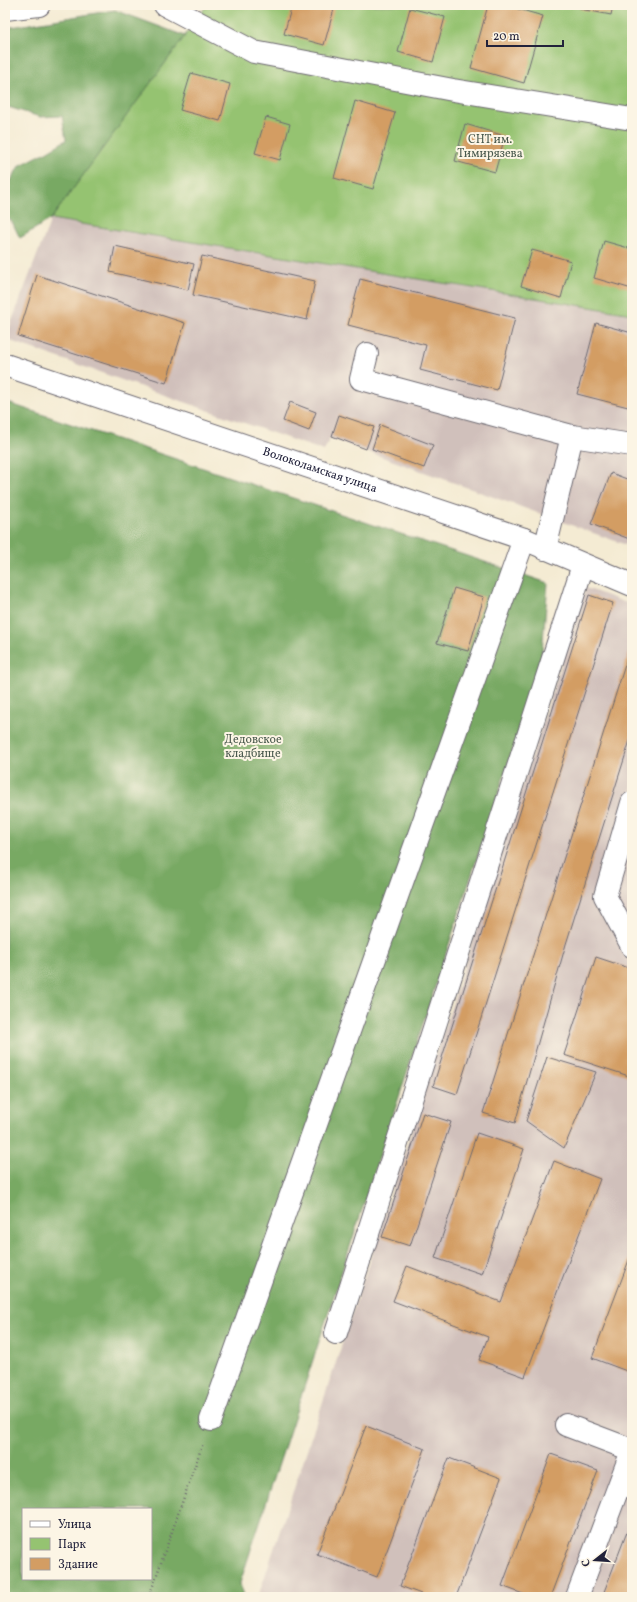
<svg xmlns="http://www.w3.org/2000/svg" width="637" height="1602" viewBox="0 0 637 1602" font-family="Vollkorn,serif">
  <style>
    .industrial { fill: #d0c0bb }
    .green { fill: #95c371; stroke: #5c7256 }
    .forest { fill: #78a963; stroke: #4d664f; fill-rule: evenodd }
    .building { fill: #d39d63 }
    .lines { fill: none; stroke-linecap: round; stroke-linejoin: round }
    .minor-casing { stroke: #6c6870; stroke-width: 24 }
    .path { stroke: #6c6870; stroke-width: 2.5; stroke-dasharray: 1 3; stroke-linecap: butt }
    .minor { stroke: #fff; stroke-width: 22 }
    .labels { text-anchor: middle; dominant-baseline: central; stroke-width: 4; stroke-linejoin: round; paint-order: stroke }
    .park-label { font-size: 12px; fill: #4a5a4e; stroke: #fcf5e5 }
    .street-label { font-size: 12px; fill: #22223b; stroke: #fcf5e5 }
  </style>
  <rect width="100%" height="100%" fill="#fcf5e5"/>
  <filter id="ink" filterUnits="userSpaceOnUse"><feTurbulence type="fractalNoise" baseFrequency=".025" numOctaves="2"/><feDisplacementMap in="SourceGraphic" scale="8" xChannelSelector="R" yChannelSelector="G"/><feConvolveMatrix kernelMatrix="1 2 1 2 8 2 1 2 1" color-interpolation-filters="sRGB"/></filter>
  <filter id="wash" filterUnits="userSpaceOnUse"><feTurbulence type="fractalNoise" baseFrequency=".012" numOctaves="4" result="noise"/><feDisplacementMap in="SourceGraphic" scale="16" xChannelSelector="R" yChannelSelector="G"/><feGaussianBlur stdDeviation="0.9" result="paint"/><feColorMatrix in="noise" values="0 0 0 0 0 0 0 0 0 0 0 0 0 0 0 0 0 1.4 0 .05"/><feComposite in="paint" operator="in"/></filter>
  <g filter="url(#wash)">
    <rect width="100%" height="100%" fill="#f4ebd3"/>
    <g class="industrial">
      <path d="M51,219L632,314V547L330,438L324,451L5,339Z"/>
      <path d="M586,588L632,605V1597H258L375,1245Z"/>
    </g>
    <path class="green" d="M207,5H632V314L51,219Z"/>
    <g class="forest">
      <path d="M115,10L185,36L51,219L20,238L12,222L5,216V191L19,166L46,152L66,140L62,116L40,117L5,106V28Z"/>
      <path d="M5,402L548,583L541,663L240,1583L243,1597H5ZM23,1509H151V1579H23Z"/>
    </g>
    <g id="blocks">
      <g class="building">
        <path d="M292,5H322L334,9L324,45L284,34Z"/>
        <path d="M488,5H504L543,16L524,83L471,68Z"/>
        <path d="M581,5H613L611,15L580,9Z"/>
        <path d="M410,8L445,17L433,62L398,52Z"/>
        <path d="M191,73L230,84L220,121L180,110Z"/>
        <path d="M355,101L395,113L373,189L334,178Z"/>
        <path d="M266,117L290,124L280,160L255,153Z"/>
        <path d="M465,124L505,136L495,172L455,161Z"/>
        <path d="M604,241L632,249V289L594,278Z"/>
        <path d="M115,246L194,264L188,290L110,272Z"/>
        <path d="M532,250L571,261L561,298L521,286Z"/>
        <path d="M202,256L315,281L307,320L193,295Z"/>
        <path d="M37,275L185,323L166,383L18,336Z"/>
        <path d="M360,279L515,318L497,390L420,370L426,345L348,325Z"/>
        <path d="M596,323L632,333V408L577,394Z"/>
        <path d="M290,402L316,412L309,431L283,421Z"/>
        <path d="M339,415L374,427L366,449L332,436Z"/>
        <path d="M380,425L433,445L424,468L372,449Z"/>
        <path d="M611,473L632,481V540L591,524Z"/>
        <path d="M454,588L484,597L468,651L437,643Z"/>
        <path d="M589,595L613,603L457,1094L433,1086Z"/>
        <path d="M632,643V734L566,944L515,1123L483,1113Z"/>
        <path d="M596,957L632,969V1077L564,1055Z"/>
        <path d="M547,1057L596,1072L564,1148L526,1121Z"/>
        <path d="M423,1113L451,1122L410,1246L382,1237Z"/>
        <path d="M477,1133L524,1149L482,1274L435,1258Z"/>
        <path d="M554,1161L600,1179L525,1377L479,1360L488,1337L393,1301L407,1266L501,1302Z"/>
        <path d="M632,1252V1373L592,1358Z"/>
        <path d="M366,1426L425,1449L377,1577L317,1554Z"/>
        <path d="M551,1454L598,1471L550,1597H531L502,1586Z"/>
        <path d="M449,1458L501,1478L456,1597H429L400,1586Z"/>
        <path d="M632,1519V1597H602Z"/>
      </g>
    </g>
  </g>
  <g filter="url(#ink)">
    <use href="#blocks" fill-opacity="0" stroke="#6c6870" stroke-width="1"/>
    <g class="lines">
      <defs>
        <g id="minor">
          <path d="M165,5L254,52L453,90L632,119"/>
          <path d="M5,9L39,5"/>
          <path d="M367,354L361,379L572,436"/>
          <path id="s1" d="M5,365L524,539L632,585"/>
          <path d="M545,549L572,436L632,445"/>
          <path d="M632,803L605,896L632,946"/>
          <path d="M336,1333L583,565"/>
          <path d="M211,1420L524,539"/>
          <path d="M566,1425L632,1450"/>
          <path d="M577,1597L632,1451"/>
        </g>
      </defs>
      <use href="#minor" class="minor-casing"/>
      <path class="path" d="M149,1597L203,1443"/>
      <use href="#minor" class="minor"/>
    </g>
  </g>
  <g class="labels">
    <g class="park-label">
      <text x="490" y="140">СНТ им.<tspan x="490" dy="14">Тимирязева</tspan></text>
      <text x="253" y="740">Дедовское<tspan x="253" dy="14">кладбище</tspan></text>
    </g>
    <g class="street-label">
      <text stroke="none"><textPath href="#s1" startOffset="332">Волоколамская улица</textPath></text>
    </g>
  </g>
  <rect width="637" height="1602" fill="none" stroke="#fcf5e5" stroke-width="20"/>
  <rect x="22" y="1508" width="130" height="72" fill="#fcf5e5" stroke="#a5a1a1"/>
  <rect x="30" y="1521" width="20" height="6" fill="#ffffff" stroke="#a5a1a1"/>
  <text x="58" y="1528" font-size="12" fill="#22223b">Улица</text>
  <rect x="30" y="1538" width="20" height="12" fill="#95c371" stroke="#a5a1a1"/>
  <text x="58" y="1548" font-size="12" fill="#22223b">Парк</text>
  <rect x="30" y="1558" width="20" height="12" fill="#d39d63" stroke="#a5a1a1"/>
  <text x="58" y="1568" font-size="12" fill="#22223b">Здание</text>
  <g transform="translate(595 1560) rotate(253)" stroke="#fcf5e5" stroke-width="3" paint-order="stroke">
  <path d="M0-3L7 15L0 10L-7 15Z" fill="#22223b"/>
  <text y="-6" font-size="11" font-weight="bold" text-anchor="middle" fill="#22223b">С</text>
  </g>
  <path d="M487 40v6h76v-6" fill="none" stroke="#22223b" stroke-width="2"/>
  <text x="493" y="40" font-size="12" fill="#22223b" stroke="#fcf5e5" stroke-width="3" paint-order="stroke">20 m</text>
</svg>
